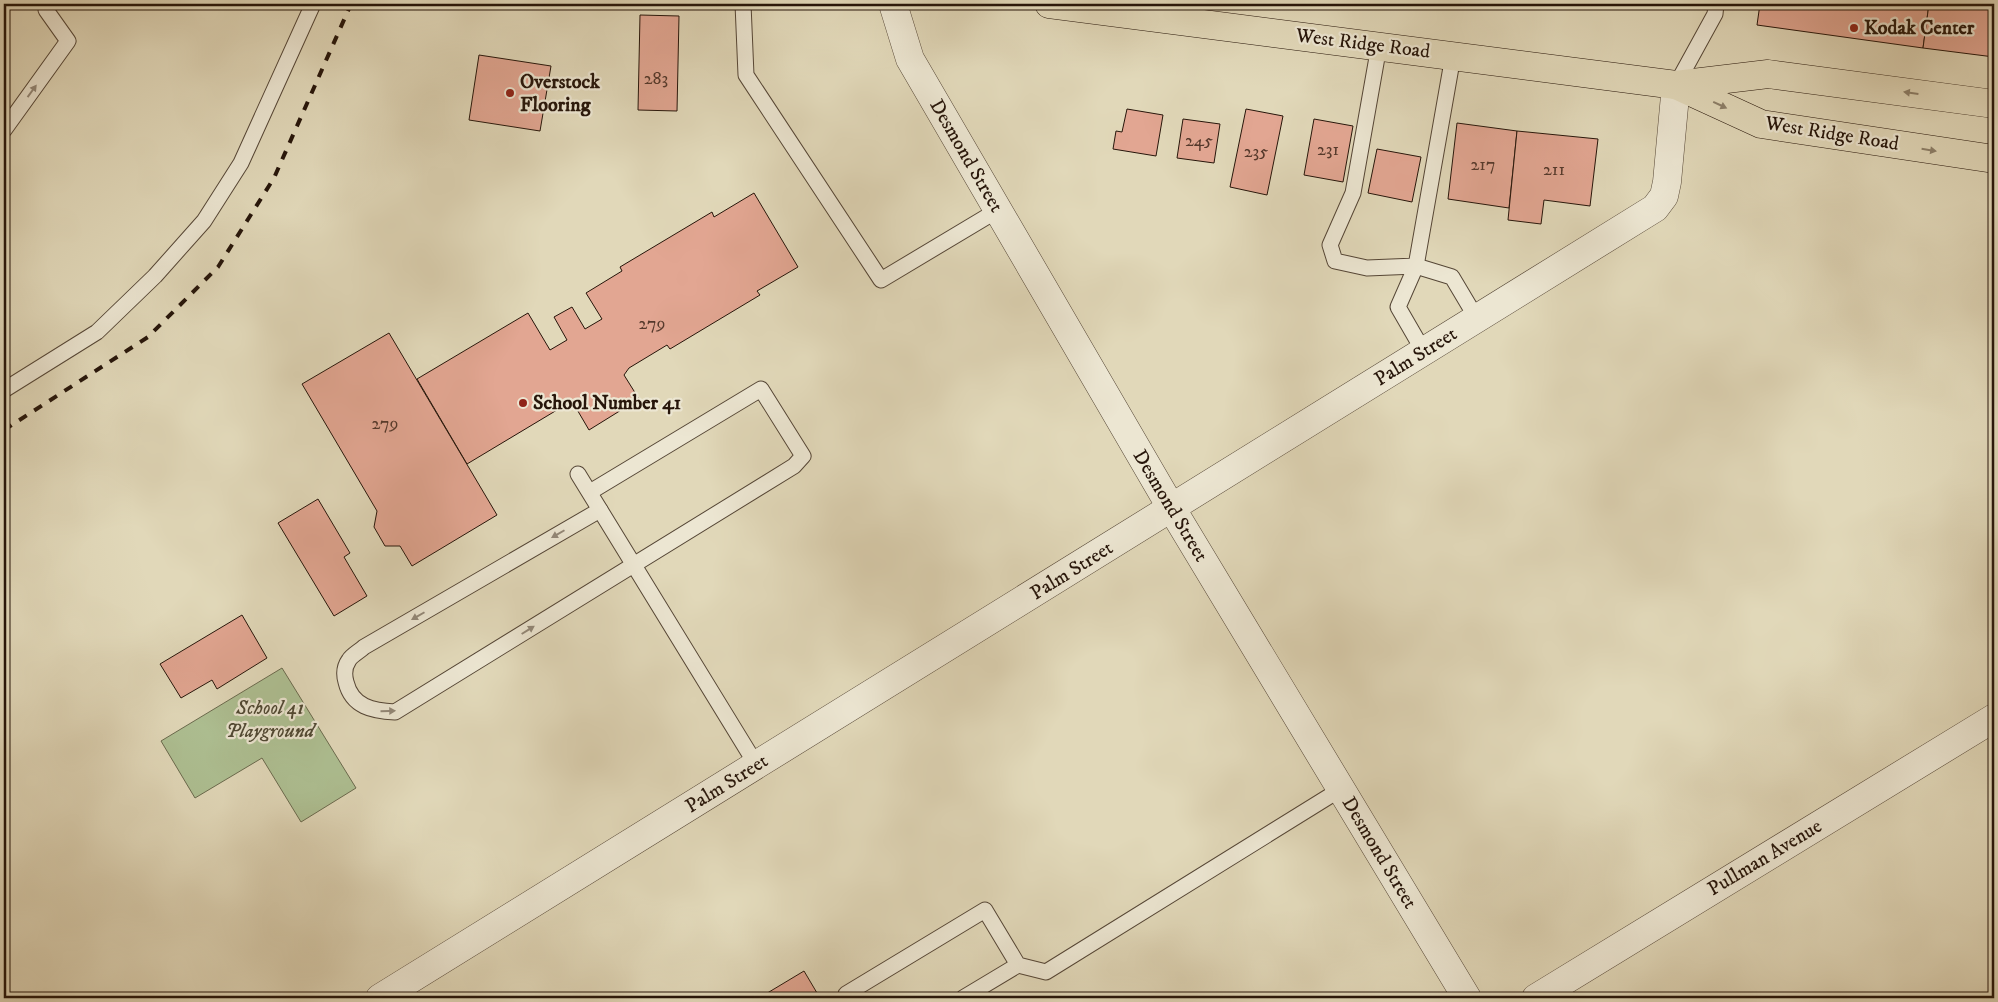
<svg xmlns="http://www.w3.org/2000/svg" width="1998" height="1002" viewBox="0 0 1998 1002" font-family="'IM FELL DW Pica',serif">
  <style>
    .green { fill: #aec093; stroke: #6a6a4e }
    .building { fill: #e2a692; stroke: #26150a }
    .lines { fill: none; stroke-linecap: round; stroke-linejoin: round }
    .service-casing { stroke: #554636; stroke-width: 17 }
    .minor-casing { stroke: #554636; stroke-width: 29 }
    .trunk-casing { stroke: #26150a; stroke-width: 29 }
    .service { stroke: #ece6d2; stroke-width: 15 }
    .minor { stroke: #ece6d2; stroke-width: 28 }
    .trunk { stroke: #e1d8b9; stroke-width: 28 }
    .rail { stroke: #26150a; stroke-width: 4; stroke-dasharray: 9 9; stroke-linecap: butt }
    .oneway { fill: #938878 }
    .oneway2 { fill: #8d806a }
    .poi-dot { fill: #8f2418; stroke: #ece6d2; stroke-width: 2 }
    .labels { text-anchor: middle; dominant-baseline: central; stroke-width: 4.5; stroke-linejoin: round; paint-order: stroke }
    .number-label { font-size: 18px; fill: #55392c }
    .poi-label { font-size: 20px; font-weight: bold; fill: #26150a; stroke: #ece6d2; text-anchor: start }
    .street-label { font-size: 20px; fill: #26150a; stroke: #ece6d2 }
    .park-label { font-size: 20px; font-style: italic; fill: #4f4833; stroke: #ece6d2 }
  </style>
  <rect width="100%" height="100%" fill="#e1d8b9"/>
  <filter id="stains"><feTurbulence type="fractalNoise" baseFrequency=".004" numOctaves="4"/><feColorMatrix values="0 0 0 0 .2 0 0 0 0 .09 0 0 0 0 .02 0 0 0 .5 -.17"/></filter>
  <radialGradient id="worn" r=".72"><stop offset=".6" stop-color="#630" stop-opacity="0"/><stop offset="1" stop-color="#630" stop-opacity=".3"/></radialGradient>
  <path class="green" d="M282,668L356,788L301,822L262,758L195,798L161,741Z"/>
  <g class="building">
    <path d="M1760,4H1929L1923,48L1757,25Z"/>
    <path d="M1929,4H1994V57L1923,48Z"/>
    <path d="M640,15L679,16L677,111L638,110Z"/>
    <path d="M479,55L551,66L540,131L469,120Z"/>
    <path d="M1127,109L1163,115L1156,156L1113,149L1116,131L1122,132Z"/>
    <path d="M1246,109L1283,116L1267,195L1230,187Z"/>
    <path d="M1183,119L1220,124L1214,163L1177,158Z"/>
    <path d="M1314,119L1353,126L1343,182L1304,175Z"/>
    <path d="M1457,123L1517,131L1509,208L1448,199Z"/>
    <path d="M1517,131L1598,139L1590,206L1544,200L1541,224L1508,220Z"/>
    <path d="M1377,149L1421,157L1412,202L1368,193Z"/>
    <path d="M754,193L798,267L757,291L760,295L670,349L667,345L629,368L624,375L639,399L589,430L572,401L467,464L417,379L528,313L550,350L567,340L554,317L572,307L585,329L602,319L586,293L622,271L620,267L712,212L714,217Z"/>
    <path d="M389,333L497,515L412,566L400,546H385L374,527L377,511L302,384Z"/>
    <path d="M318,499L350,553L344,557L367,596L334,616L278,523Z"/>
    <path d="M242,615L267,658L217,689L212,680L181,698L160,664Z"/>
    <path d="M804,971L820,998H759Z"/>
  </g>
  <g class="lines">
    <defs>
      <g id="service">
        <path d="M743,4L746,75L881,280L998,210"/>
        <path d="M1379,46L1353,193L1330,245L1335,261L1367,268L1416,266L1453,56"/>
        <path d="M1676,85L1715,14L1716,4"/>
        <path d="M4,130L68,41L46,10"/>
        <path d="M1424,352L1398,307L1416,266L1452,277L1477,319"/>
        <path d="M4,390L97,332L155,276L204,221L241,163L313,4"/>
        <path d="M578,474L757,766"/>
        <path d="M590,492L761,389L803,456L794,466L395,712C373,711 352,707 346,682C344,675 344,667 349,660C352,655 360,651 364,647L600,510"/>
        <path d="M849,998L846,994L985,910L1018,965L1046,972L1341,789"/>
        <path d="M963,998L1018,965"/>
      </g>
      <g id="minor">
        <path d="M893,4L910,59L1172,509L1467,998"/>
        <path d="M380,998L1655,208L1664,196L1667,182L1676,85"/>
        <path d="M1536,998L1994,718"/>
      </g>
      <g id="trunk">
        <path d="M1049,4L1676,85L1768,74L1994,104"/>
        <path d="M1676,85L1761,124L1994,159"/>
      </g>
    </defs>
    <use href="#service" class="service-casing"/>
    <use href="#minor" class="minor-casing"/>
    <use href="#trunk" class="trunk-casing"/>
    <use href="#service" class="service"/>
    <use href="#minor" class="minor"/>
    <use href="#trunk" class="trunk"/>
    <path class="rail" d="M4,430L148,337L218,267L274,178L351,4"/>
  </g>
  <defs><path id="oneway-solid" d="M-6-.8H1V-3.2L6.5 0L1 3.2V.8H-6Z" transform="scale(1.25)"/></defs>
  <g class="oneway">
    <use href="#oneway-solid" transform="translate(32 91) rotate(-54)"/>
    <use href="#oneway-solid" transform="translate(558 534) rotate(150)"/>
    <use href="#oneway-solid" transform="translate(418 616) rotate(150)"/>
    <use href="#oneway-solid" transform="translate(528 630) rotate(-32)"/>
    <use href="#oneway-solid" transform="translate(388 711) rotate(-1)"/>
  </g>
  <g class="oneway2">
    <use href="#oneway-solid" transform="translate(1911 93) rotate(-172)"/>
    <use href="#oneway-solid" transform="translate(1720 105) rotate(25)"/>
    <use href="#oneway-solid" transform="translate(1929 150) rotate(9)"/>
  </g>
  <g class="poi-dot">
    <circle cx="1854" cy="28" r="5"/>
    <circle cx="510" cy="93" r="5"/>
    <circle cx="523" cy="403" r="5"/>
  </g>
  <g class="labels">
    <g class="number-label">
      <text x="656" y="79">283</text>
      <text x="1199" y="141">245</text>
      <text x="1328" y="150">231</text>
      <text x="1256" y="152">235</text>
      <text x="1483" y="165">217</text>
      <text x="1554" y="170">211</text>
      <text x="652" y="324">279</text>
      <text x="385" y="424">279</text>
    </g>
    <g class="poi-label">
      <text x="1864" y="28">Kodak Center</text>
      <text x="520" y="82">Overstock<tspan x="520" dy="23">Flooring</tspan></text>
      <text x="533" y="403">School Number 41</text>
    </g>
    <g class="street-label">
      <text transform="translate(1363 44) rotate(7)">West Ridge Road</text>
      <text transform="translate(1832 134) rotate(9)">West Ridge Road</text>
      <text transform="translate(966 156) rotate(60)">Desmond Street</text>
      <text transform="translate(1416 357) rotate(-32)">Palm Street</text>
      <text transform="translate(1170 506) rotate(59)">Desmond Street</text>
      <text transform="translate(1072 571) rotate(-32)">Palm Street</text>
      <text transform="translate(727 784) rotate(-32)">Palm Street</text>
      <text transform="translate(1379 853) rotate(59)">Desmond Street</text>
      <text transform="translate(1765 858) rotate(-31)">Pullman Avenue</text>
    </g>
    <g class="park-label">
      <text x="270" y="708">School 41<tspan x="270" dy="23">Playground</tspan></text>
    </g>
  </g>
  <rect width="1998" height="1002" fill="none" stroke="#e1d8b9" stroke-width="20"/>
  <rect x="5" y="5" width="1988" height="992" fill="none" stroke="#26150a" stroke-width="2.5"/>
  <rect x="10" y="10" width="1978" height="982" fill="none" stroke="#26150a"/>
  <rect width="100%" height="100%" filter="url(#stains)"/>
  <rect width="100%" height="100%" fill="url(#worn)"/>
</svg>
